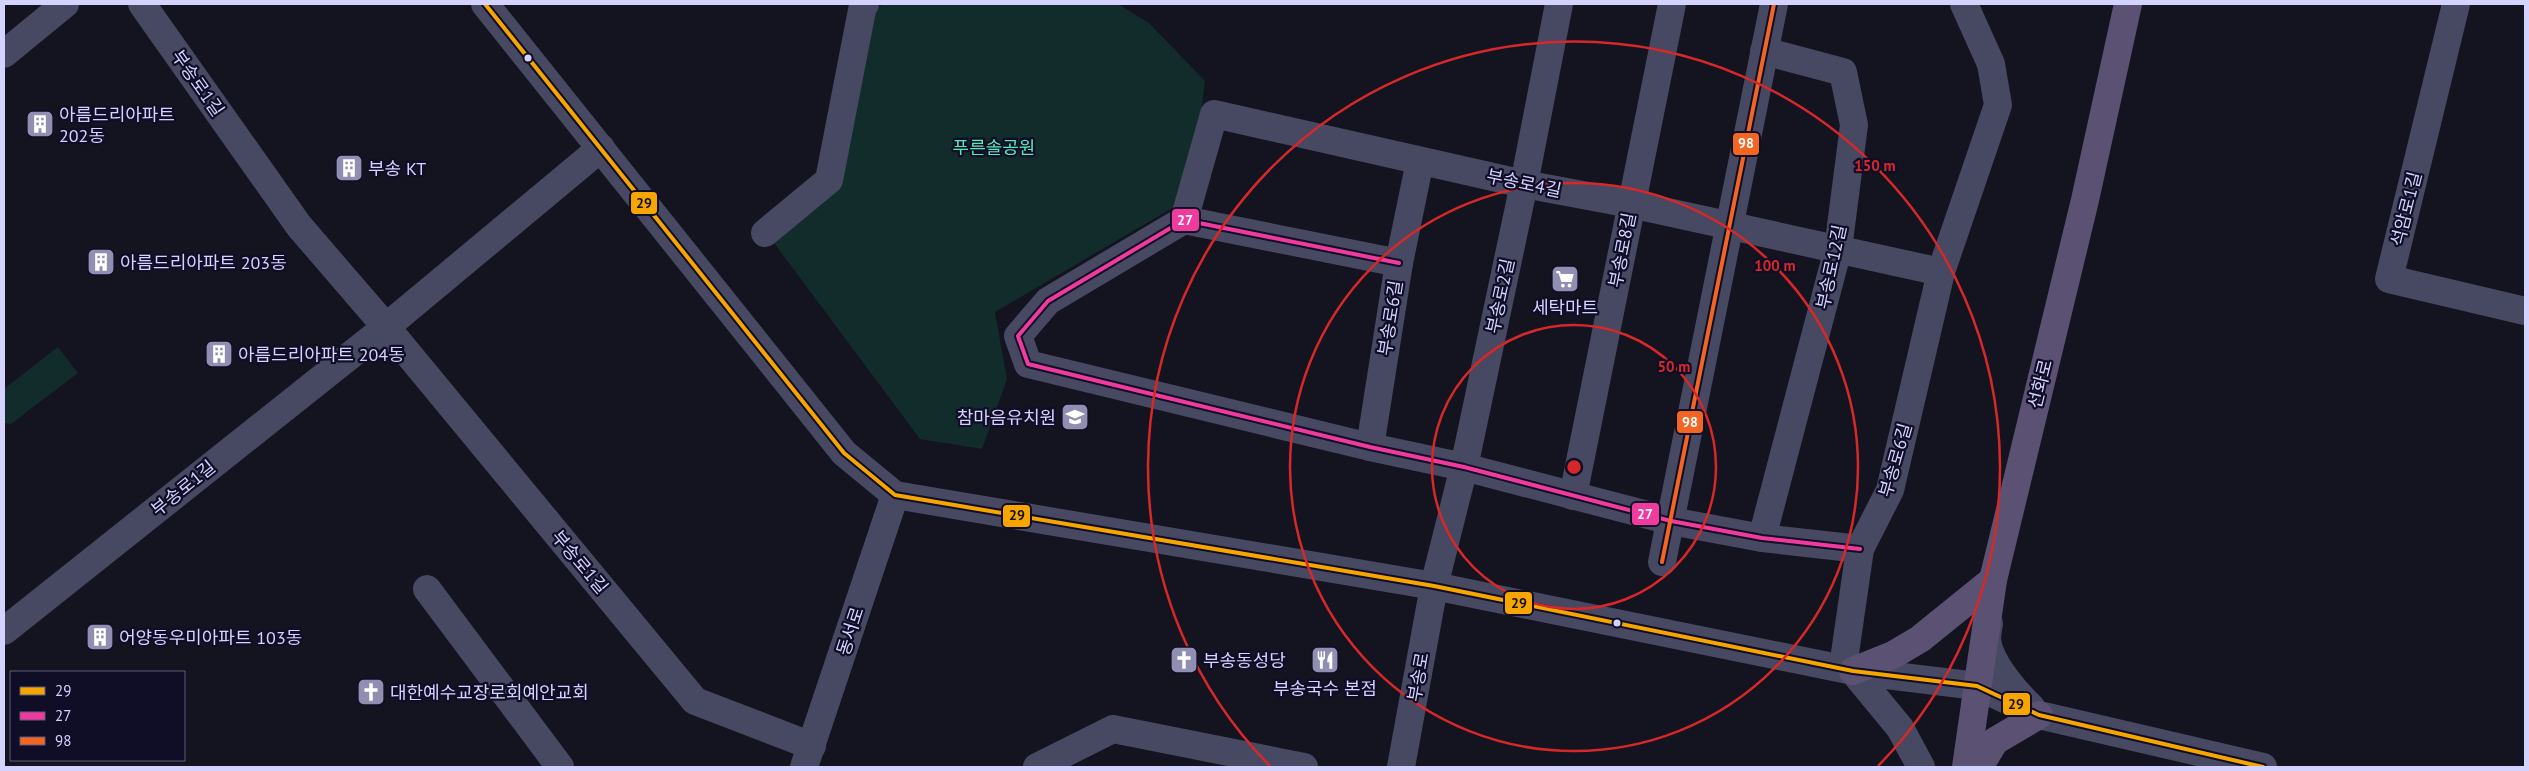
<svg xmlns="http://www.w3.org/2000/svg" width="2529" height="771" viewBox="0 0 2529 771" font-family="'PT Sans','Noto Sans KR',sans-serif">
  <style>
    .green { fill: #112c2b }
    .lines { fill: none; stroke-linecap: round; stroke-linejoin: round }
    .minor { stroke: #474861; stroke-width: 28 }
    .major { stroke: #5b5273; stroke-width: 28 }
    .bus-1-casing { stroke: #100d26; stroke-width: 8 }
    .bus-2-casing { stroke: #100d26; stroke-width: 8 }
    .bus-3-casing { stroke: #100d26; stroke-width: 8 }
    .bus-1 { stroke: #f7a600; stroke-width: 4 }
    .bus-2 { stroke: #f13a9d; stroke-width: 4 }
    .bus-3 { stroke: #f26522; stroke-width: 4 }
    .ring { fill: none; stroke: #d62828; stroke-width: 2.5 }
    .bus-dot { fill: #d4d2ff; stroke: #100d26; stroke-width: 2 }
    .labels { text-anchor: middle; dominant-baseline: central; stroke-width: 4.5; stroke-linejoin: round; paint-order: stroke }
    .street-label { font-size: 18px; fill: #d4d2ff; stroke: #100d26 }
    .poi-label { font-size: 18px; fill: #d4d2ff; stroke: #100d26; text-anchor: start }
    .park-label { font-size: 18px; fill: #55e8b9; stroke: #100d26 }
    .centre { fill: #d62828; stroke: #100d26; stroke-width: 2.5 }
    .ring-label { font-size: 15px; text-anchor: middle; font-weight: bold; fill: #d62828; stroke: #100d26; stroke-width: 4.5; stroke-linejoin: round; paint-order: stroke }
    .line-badge { stroke: #100d26; stroke-width: 2 }
    .badge-label { font-size: 14px; text-anchor: middle; font-weight: bold; fill: #fff }
    .pale-badge-label { font-size: 14px; text-anchor: middle; font-weight: bold; fill: #111 }
  </style>
  <rect width="100%" height="100%" fill="#141320"/>
  <g class="green">
    <path d="M884,4H1118L1149,23L1205,81L1191,197L995,312L1007,379L982,449L920,439L774,243L839,188L872,10Z"/>
    <path d="M58,347L78,373L11,424L4,423V389Z"/>
  </g>
  <g class="lines">
    <g class="minor">
      <path d="M142,4L299,226L386,327L695,701L812,746"/>
      <path d="M485,4L844,453L895,495L1434,586L1853,671L1977,686L2039,715L2263,767"/>
      <path d="M2456,4L2389,279L2525,311"/>
      <path d="M4,54L65,4"/>
      <path d="M1184,220L1214,114L1524,184L1631,204L1941,272"/>
      <path d="M765,233L829,180L863,5L865,4"/>
      <path d="M1399,263L1184,220L1048,301L1018,336L1028,364L1370,447L1464,467L1671,521L1762,538L1860,549"/>
      <path d="M1370,447L1399,263L1420,161"/>
      <path d="M1573,496L1672,4"/>
      <path d="M1762,538L1838,249L1854,125L1843,72L1764,51"/>
      <path d="M1662,562L1774,4"/>
      <path d="M427,589L560,767"/>
      <path d="M1989,624C1988,629 1987,636 1987,640C1990,663 2015,692 2031,707"/>
      <path d="M4,631L386,327L601,148"/>
      <path d="M1843,667L1860,549L1890,490L1941,272L1998,105L1991,64L1964,4"/>
      <path d="M1853,671L1900,728L1921,767"/>
      <path d="M804,767L895,495"/>
      <path d="M1037,767L1113,729L1304,767"/>
      <path d="M1401,767L1434,586L1464,467L1524,184L1559,4"/>
    </g>
    <g class="major">
      <path d="M1853,671L1893,655L1920,639L1993,580"/>
      <path d="M1966,767L1993,580L2085,200L2128,4"/>
      <path d="M1979,767L1995,741L2039,715"/>
    </g>
    <defs>
      <path id="bus-1" d="M485,4L844,453L895,495L1434,586L1853,671L1977,686L2039,715L2263,767"/>
      <path id="bus-2" d="M1399,263L1184,220L1048,301L1018,336L1028,364L1370,447L1464,467L1671,521L1762,538L1860,549"/>
      <path id="bus-3" d="M1662,562L1774,4"/>
    </defs>
    <use href="#bus-1" class="bus-1-casing"/>
    <use href="#bus-2" class="bus-2-casing"/>
    <use href="#bus-3" class="bus-3-casing"/>
    <use href="#bus-1" class="bus-1"/>
    <use href="#bus-2" class="bus-2"/>
    <use href="#bus-3" class="bus-3"/>
  </g>
  <g class="ring">
    <circle cx="1574" cy="467" r="142"/>
    <circle cx="1574" cy="467" r="284"/>
    <path d="M1270 766A426 426 0 1 1 1878 766"/>
  </g>
  <defs>
    <symbol id="building-square" viewBox="-11 -11 22 22"><rect x="-9" y="-9" width="18" height="18" rx="4" fill="#918fb1" stroke="#100d26"/><path d="M-4-6H4V6H1V3H-1V6H-4ZM-2.5-4.3h1.7v1.8h-1.7ZM.8-4.3h1.7v1.8H.8ZM-2.5-1h1.7V.8h-1.7ZM.8-1h1.7V.8H.8Z" fill="#fff"/></symbol>
    <symbol id="supermarket-square" viewBox="-11 -11 22 22"><rect x="-9" y="-9" width="18" height="18" rx="4" fill="#918fb1" stroke="#100d26"/><path d="M-6-5.5h2.5l.6 2H6L4.5 2H-2.5L-4.4-4H-6ZM-1.5 3.2a1.3 1.3 0 1 0 .1 0ZM3 3.2a1.3 1.3 0 1 0 .1 0Z" fill="#fff"/></symbol>
    <symbol id="school-square" viewBox="-11 -11 22 22"><rect x="-9" y="-9" width="18" height="18" rx="4" fill="#918fb1" stroke="#100d26"/><path d="M0-5L7-2L0 1L-7-2ZM-4 1L0 2.5L4 1V4Q0 6-4 4Z" fill="#fff"/></symbol>
    <symbol id="church-square" viewBox="-11 -11 22 22"><rect x="-9" y="-9" width="18" height="18" rx="4" fill="#918fb1" stroke="#100d26"/><path d="M-1.2-6h2.4v3.5h3.3v2.4h-3.3V6h-2.4V-.1h-3.3v-2.4h3.3Z" fill="#fff"/></symbol>
    <symbol id="restaurant-square" viewBox="-11 -11 22 22"><rect x="-9" y="-9" width="18" height="18" rx="4" fill="#918fb1" stroke="#100d26"/><path d="M-5-6h1v4h1v-4h1v4h1v-4h1v5L-1.5 .5V6h-2V.5L-5-1ZM5-6V6H3V1.5H1.5Q1.5-4 5-6Z" fill="#fff"/></symbol>
  </defs>
  <g fill-rule="evenodd">
    <use href="#building-square" x="24" y="108" width="32" height="32"/>
    <use href="#building-square" x="333" y="152" width="32" height="32"/>
    <use href="#building-square" x="85" y="246" width="32" height="32"/>
    <use href="#supermarket-square" x="1549" y="263" width="32" height="32"/>
    <use href="#building-square" x="203" y="338" width="32" height="32"/>
    <use href="#school-square" x="1059" y="401" width="32" height="32"/>
    <use href="#building-square" x="84" y="621" width="32" height="32"/>
    <use href="#church-square" x="1168" y="644" width="32" height="32"/>
    <use href="#restaurant-square" x="1309" y="644" width="32" height="32"/>
    <use href="#church-square" x="355" y="676" width="32" height="32"/>
  </g>
  <g class="bus-dot">
    <circle cx="528" cy="58" r="4.5"/>
    <circle cx="1617" cy="623" r="4.5"/>
  </g>
  <g class="labels">
    <g class="street-label">
      <text transform="translate(198 83) rotate(55)">부송로1길</text>
      <text transform="translate(1524 183) rotate(12)">부송로4길</text>
      <text transform="translate(2406 209) rotate(-76)">석암로1길</text>
      <text transform="translate(1622 250) rotate(-79)">부송로8길</text>
      <text transform="translate(1831 267) rotate(-78)">부송로12길</text>
      <text transform="translate(1500 296) rotate(-78)">부송로2길</text>
      <text transform="translate(1390 318) rotate(-81)">부송로6길</text>
      <text transform="translate(2040 384) rotate(-76)">선화로</text>
      <text transform="translate(1895 460) rotate(-74)">부송로6길</text>
      <text transform="translate(183 488) rotate(-39)">부송로1길</text>
      <text transform="translate(580 562) rotate(50)">부송로1길</text>
      <text transform="translate(850 631) rotate(-72)">동서로</text>
      <text transform="translate(1418 677) rotate(-80)">부송로</text>
    </g>
    <g class="poi-label">
      <text x="59" y="114">아름드리아파트<tspan x="59" dy="21">202동</tspan></text>
      <text x="368" y="168">부송 KT</text>
      <text x="120" y="262">아름드리아파트 203동</text>
      <text x="1565" y="307" text-anchor="middle">세탁마트</text>
      <text x="238" y="354">아름드리아파트 204동</text>
      <text x="1056" y="417" text-anchor="end">참마음유치원</text>
      <text x="119" y="637">어양동우미아파트 103동</text>
      <text x="1203" y="660">부송동성당</text>
      <text x="1325" y="688" text-anchor="middle">부송국수 본점</text>
      <text x="390" y="692">대한예수교장로회예안교회</text>
    </g>
    <g class="park-label">
      <text x="994" y="147">푸른솔공원</text>
    </g>
  </g>
  <circle cx="1574" cy="467" r="8" class="centre"/>
  <g class="ring-label">
    <text x="1875" y="171">150 m</text>
    <text x="1775" y="271">100 m</text>
    <text x="1674" y="372">50 m</text>
  </g>
  <g class="line-badge">
    <rect x="1732" y="132" width="28" height="24" rx="5" fill="#f26522"/>
    <rect x="630" y="191" width="28" height="24" rx="5" fill="#f7a600"/>
    <rect x="1171" y="208" width="29" height="24" rx="5" fill="#f13a9d"/>
    <rect x="1676" y="410" width="28" height="24" rx="5" fill="#f26522"/>
    <rect x="1631" y="502" width="29" height="24" rx="5" fill="#f13a9d"/>
    <rect x="1002" y="504" width="29" height="24" rx="5" fill="#f7a600"/>
    <rect x="1504" y="591" width="29" height="24" rx="5" fill="#f7a600"/>
    <rect x="2002" y="692" width="29" height="24" rx="5" fill="#f7a600"/>
  </g>
  <g class="badge-label">
    <text x="1746" y="148">98</text>
    <text x="1185" y="225">27</text>
    <text x="1690" y="427">98</text>
    <text x="1645" y="519">27</text>
  </g>
  <g class="pale-badge-label">
    <text x="644" y="208">29</text>
    <text x="1017" y="520">29</text>
    <text x="1519" y="608">29</text>
    <text x="2016" y="709">29</text>
  </g>
  <rect width="2529" height="771" fill="none" stroke="#d4d2ff" stroke-width="10"/>
  <rect x="10" y="671" width="175" height="90" fill="#100d26" stroke="#5e5c7d"/>
  <rect x="20" y="687" width="25" height="8" fill="#f7a600" stroke="#5e5c7d"/>
  <text x="55" y="696" font-size="15" fill="#d4d2ff">29</text>
  <rect x="20" y="712" width="25" height="8" fill="#f13a9d" stroke="#5e5c7d"/>
  <text x="55" y="721" font-size="15" fill="#d4d2ff">27</text>
  <rect x="20" y="737" width="25" height="8" fill="#f26522" stroke="#5e5c7d"/>
  <text x="55" y="746" font-size="15" fill="#d4d2ff">98</text>
</svg>
